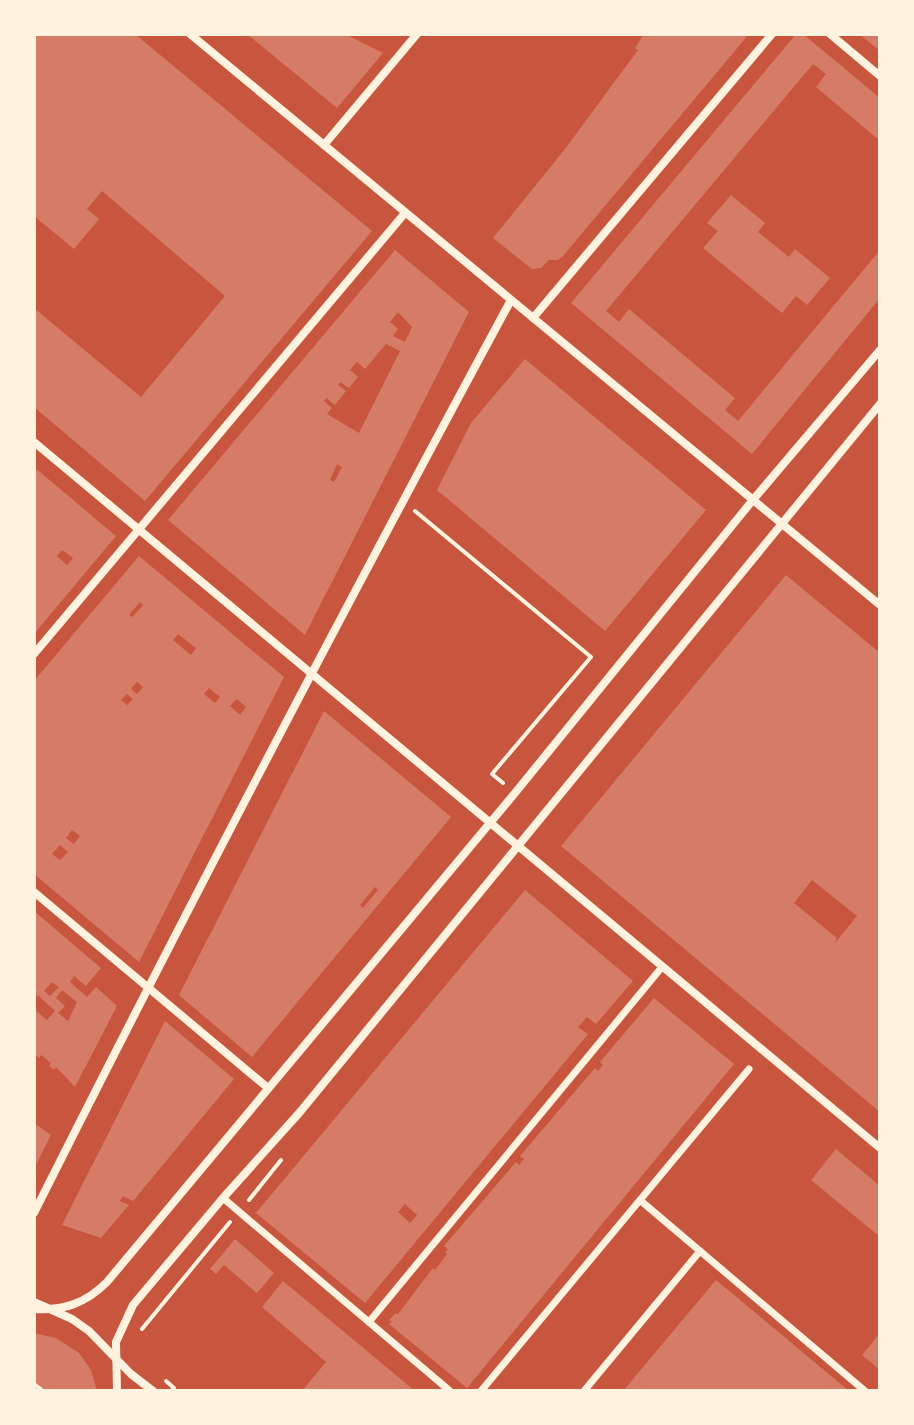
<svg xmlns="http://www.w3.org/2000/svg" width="914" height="1425" viewBox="0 0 914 1425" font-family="'Archivo Narrow',sans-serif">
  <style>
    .building { fill: #d67c66; fill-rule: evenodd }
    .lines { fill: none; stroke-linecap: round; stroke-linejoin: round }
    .path { stroke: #fff3e0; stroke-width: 4 }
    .pedestrian { stroke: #fff3e0; stroke-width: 7 }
    .minor { stroke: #fff3e0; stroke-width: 8 }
  </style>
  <rect width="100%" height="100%" fill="#c8553d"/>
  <g class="building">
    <path d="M34,34H135L372,231L145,501L34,407V308L141,397L225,296L102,191L87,209L99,219L74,249L34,216Z"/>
    <path d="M247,34H350L349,36L383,53L337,108Z"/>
    <path d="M644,34H749L563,256L558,260H549L541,268L532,269L493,238L565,149L638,50L635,48Z"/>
    <path d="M796,34H803L880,98V141L816,87L826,74L813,64L606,311L619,322L629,309L705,373L735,398L725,410L738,421L880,250V298L752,454L571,303Z"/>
    <path d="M859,34H880V51Z"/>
    <path d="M731,195L765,223L758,232L789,257L795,249L830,278L807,305L796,296L782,313L703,248L718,231L707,223Z"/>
    <path d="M395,250L469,312L305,635L168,520ZM398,312L412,327L405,342L393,336L398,329L390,322ZM386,344L400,351L359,433L327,414L332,408L324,401L326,398L335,405L346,391L338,385L340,382L349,388L358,377L350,370L357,362L365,369ZM337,464L342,467L334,482L330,480Z"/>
    <path d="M525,359L706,510L605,631L437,490L471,423Z"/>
    <path d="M34,467L116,536L34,634L36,518ZM62,550L73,558L67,565L57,556Z"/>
    <path d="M139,556L284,677L139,962L34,874V681ZM140,602L143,605L132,617L129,615ZM178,634L196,648L191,655L173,640ZM137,682L143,687L137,694L131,689ZM209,688L220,697L215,703L204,694ZM127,694L133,699L127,705L121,700ZM237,699L246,707L240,715L230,706ZM72,830L80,836L74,844L66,838ZM60,845L68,852L60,860L52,854Z"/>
    <path d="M786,575L880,653V1112L561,846ZM812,880L857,916L835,943L837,938L794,903Z"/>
    <path d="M324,711L451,817L252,1057L179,995ZM375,887L378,890L363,908L360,905Z"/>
    <path d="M525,890L633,981L596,1024L587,1017L578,1027L588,1034L365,1303L256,1213ZM405,1204L417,1215L410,1223L398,1212Z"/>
    <path d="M34,911L101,968L86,986L74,976L70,982L87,997L96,987L117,1006L75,1087L56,1067L54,1070L49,1066L51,1063L41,1055L39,1058L34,1054V1009L47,1020L55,1011L38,995L34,999ZM52,982L59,987L50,996L44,991ZM62,990L77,1002L68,1021L58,1013L65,1006L56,998Z"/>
    <path d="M654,998L734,1064L467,1388L389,1324L392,1322L389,1320L396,1313L398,1314L433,1268L435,1270L447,1254L445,1252L448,1249L444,1246L516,1162L519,1165L524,1159L520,1156L595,1068L598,1071L603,1065L600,1062Z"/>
    <path d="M165,1021L234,1079L133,1201L123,1196L120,1201L129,1205L101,1238L62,1225Z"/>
    <path d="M34,1123L51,1135L34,1169Z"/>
    <path d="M836,1149L880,1186V1237L811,1180Z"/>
    <path d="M235,1239L274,1273L257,1293L224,1265L216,1274L210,1269Z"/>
    <path d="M716,1280L764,1320L849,1391H623Z"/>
    <path d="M283,1281L415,1391H302L326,1362L262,1307Z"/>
    <path d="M34,1333L56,1338L79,1353L91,1370L97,1391H34Z"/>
    <path d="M880,1333V1370L862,1355Z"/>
  </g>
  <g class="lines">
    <g class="path">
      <path d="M415,511L591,657L492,774L503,783"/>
      <path d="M249,1200L281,1160"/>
      <path d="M142,1329L230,1222"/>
      <path d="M166,1381L174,1388L171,1391"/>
      <path d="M34,1384L43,1391"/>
    </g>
    <g class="pedestrian">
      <path d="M223,1198L450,1391"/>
      <path d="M641,1201L865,1391"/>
      <path d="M369,1322L662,967"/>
      <path d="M481,1391L749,1069"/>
      <path d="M584,1391L700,1251"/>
    </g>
    <g class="minor">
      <path d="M190,34L880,605"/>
      <path d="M830,34L880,76"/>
      <path d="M324,145L417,34"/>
      <path d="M533,318L772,34"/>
      <path d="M34,442L880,1148"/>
      <path d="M34,654L405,213"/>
      <path d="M34,892L268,1088"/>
      <path d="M34,1213C188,906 348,602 511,300"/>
      <path d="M34,1302L72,1319L89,1331L131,1374L153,1391"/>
      <path d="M34,1309C64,1311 86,1303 107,1282L515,793L752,501L880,350"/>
      <path d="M117,1391L116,1342L133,1305L223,1198L300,1112L880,404"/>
    </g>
  </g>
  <rect width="914" height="1425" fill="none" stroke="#fff3e0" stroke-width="72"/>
</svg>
